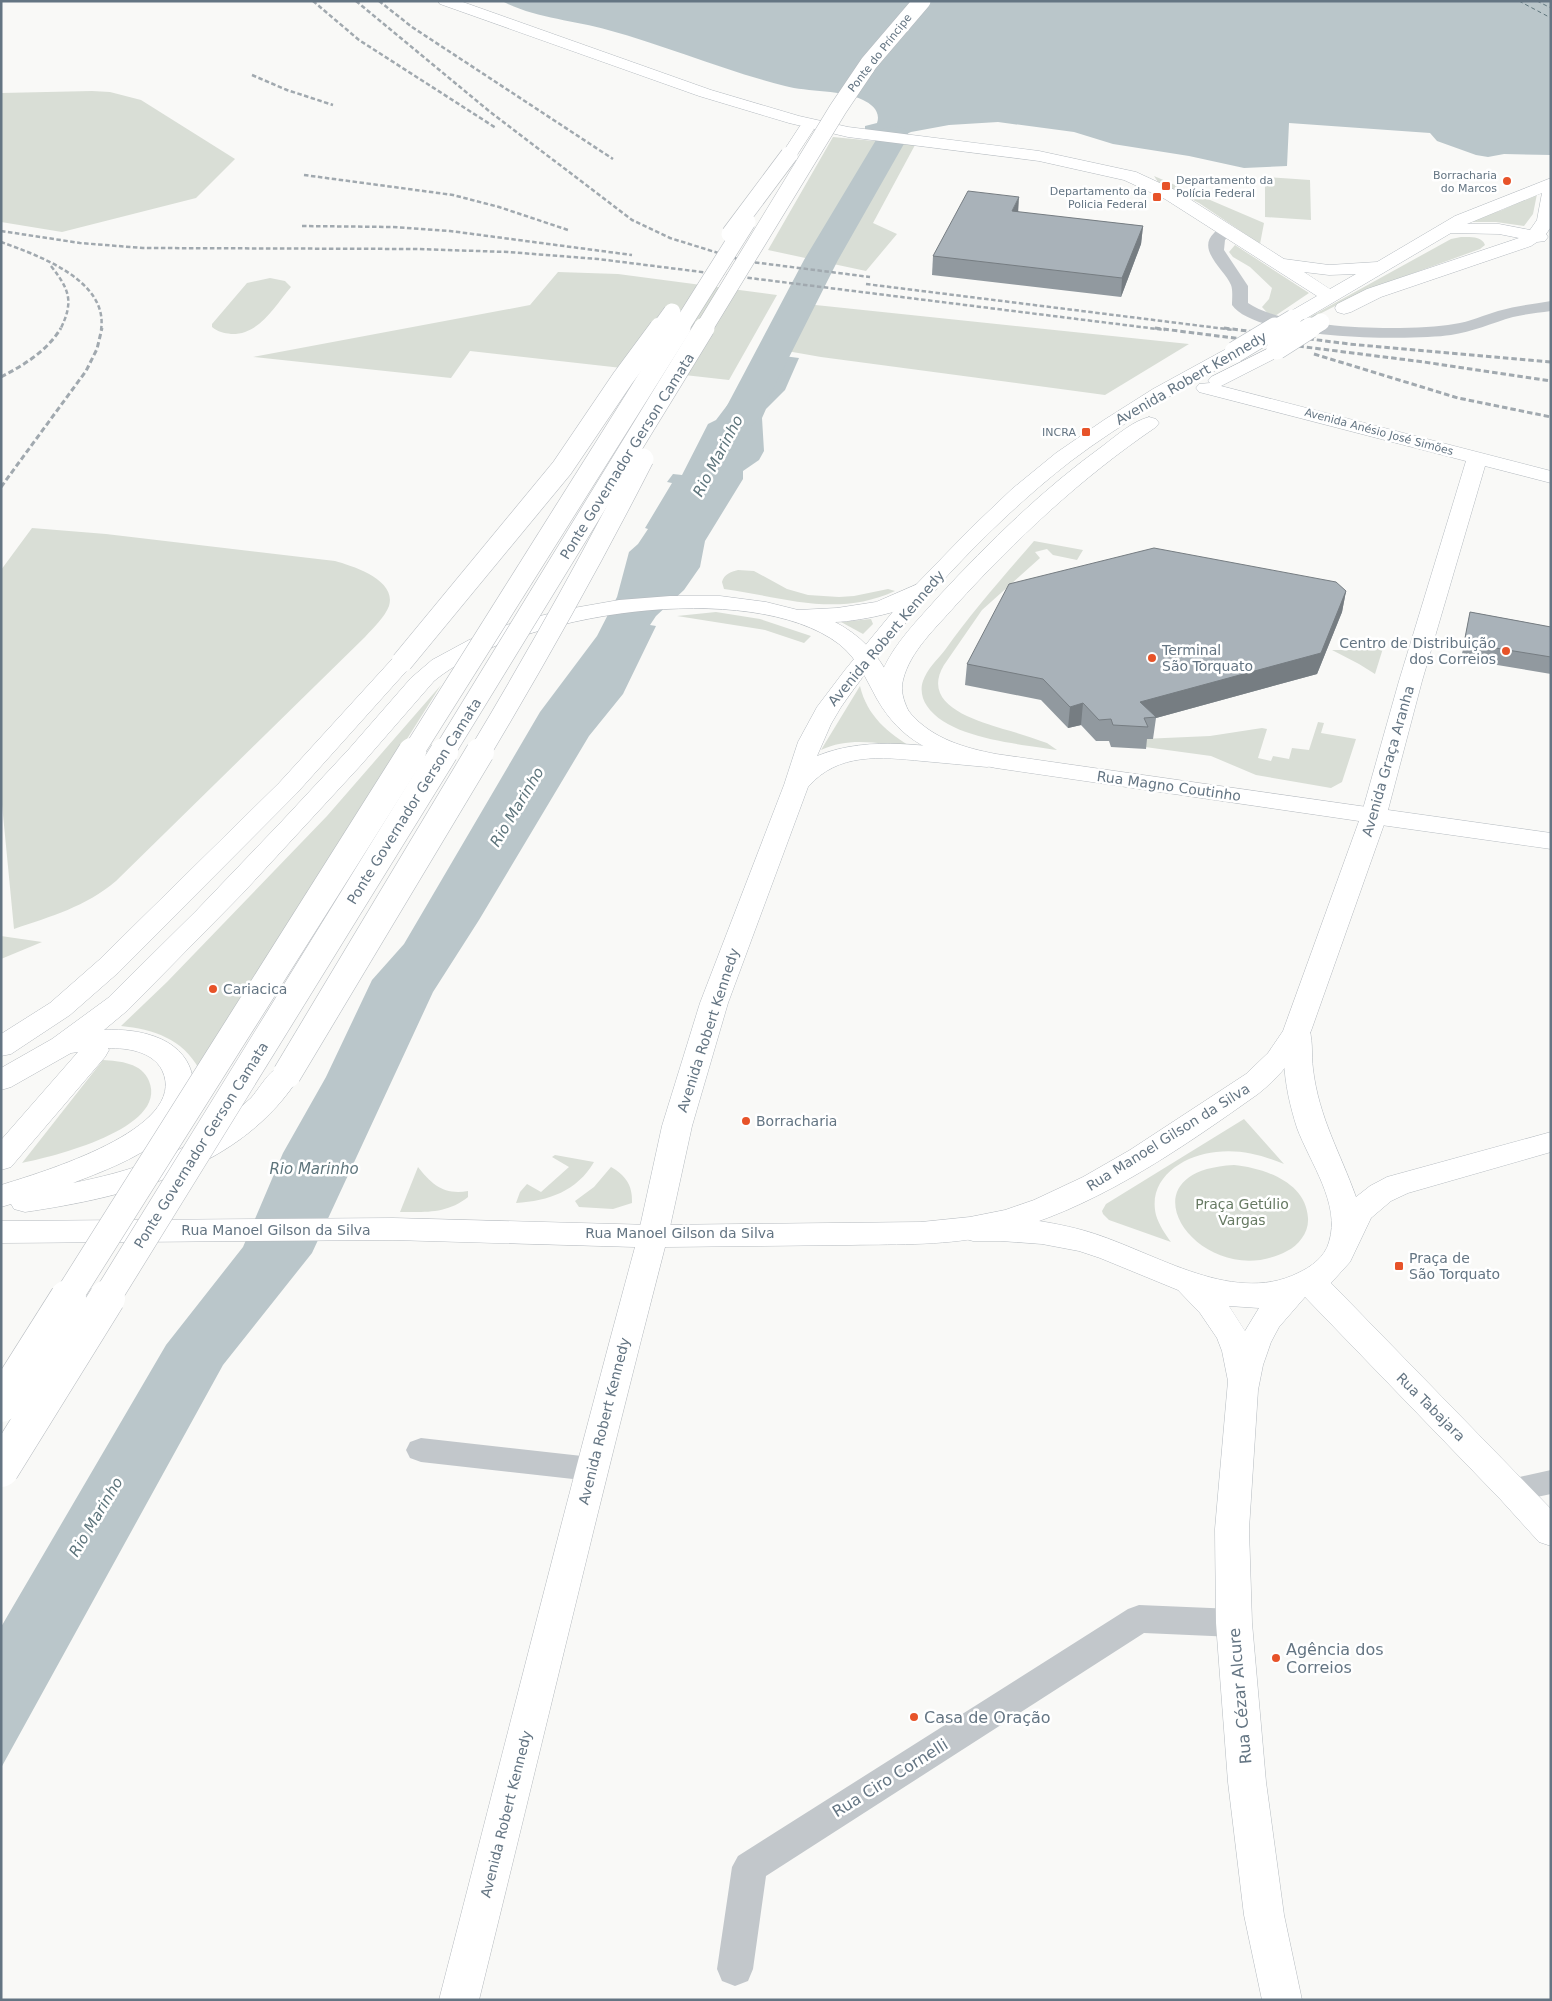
<svg xmlns="http://www.w3.org/2000/svg" width="1552" height="2001" viewBox="0 0 1552 2001" font-family="'DejaVu Sans',sans-serif">
  <style>
    .green { fill: #d9ded6 }
    .water { fill: #bac6ca }
    .lines { fill: none; stroke-linecap: round; stroke-linejoin: round }
    .river { fill: #bac6ca; fill-rule: evenodd }
    .ferry { stroke: #5e757c; stroke-width: 1; stroke-dasharray: 4 3; stroke-linecap: butt }
    .secondary-casing { stroke: #b5bbc0; stroke-width: 1 }
    .primary-casing { stroke: #b4b9be; stroke-width: 1 }
    .street { fill: #c2c7cb; fill-rule: evenodd }
    .secondary { fill: #fff; fill-rule: evenodd }
    .primary { fill: #fff; fill-rule: evenodd }
    .rail-far1 { stroke: #a1a9af; stroke-width: 2.5; stroke-dasharray: 4.5 2.5; stroke-linecap: butt }
    .rail { stroke: #a1a9af; stroke-width: 3; stroke-dasharray: 5.5 3; stroke-linecap: butt }
    .secondary-bridge-far1-casing { stroke: #b5bbc0; stroke-width: 18; stroke-linecap: butt }
    .secondary-bridge-casing { stroke: #b5bbc0; stroke-width: 22; stroke-linecap: butt }
    .primary-bridge-far3-casing { stroke: #b4b9be; stroke-width: 18; stroke-linecap: butt }
    .primary-bridge-far2-casing { stroke: #b4b9be; stroke-width: 22; stroke-linecap: butt }
    .primary-bridge-far1-casing { stroke: #b4b9be; stroke-width: 29; stroke-linecap: butt }
    .primary-bridge-casing { stroke: #b4b9be; stroke-width: 37; stroke-linecap: butt }
    .secondary-bridge-far1 { stroke: #fff; stroke-width: 17 }
    .secondary-bridge { stroke: #fff; stroke-width: 21 }
    .primary-bridge-far3 { stroke: #fff; stroke-width: 17 }
    .primary-bridge-far2 { stroke: #fff; stroke-width: 21 }
    .primary-bridge-far1 { stroke: #fff; stroke-width: 28 }
    .primary-bridge { stroke: #fff; stroke-width: 36 }
    .wall { fill: #91999f }
    .shaded-wall { fill: #767d82 }
    .building { fill: #a9b2b9; stroke: #767d82 }
    .poi-dot { fill: #e75329; stroke: #fff; stroke-width: 2 }
    .labels { text-anchor: middle; dominant-baseline: central; stroke-width: 5; stroke-linejoin: round; paint-order: stroke }
    .far-street-label { font-size: 11px; fill: #647583; stroke: #fff }
    .far-poi-label { font-size: 11px; fill: #647583; stroke: #fff; text-anchor: end }
    .street-label { font-size: 14px; fill: #647583; stroke: #fff }
    .poi-label { font-size: 14px; fill: #647583; stroke: #fff; text-anchor: start }
    .park-label { font-size: 14px; fill: #677a63; stroke: #fff }
    .water-label { font-size: 15px; font-style: italic; fill: #5e757c; stroke: #fff }
    .near-poi-label { font-size: 16px; fill: #647583; stroke: #fff; text-anchor: start }
    .near-street-label { font-size: 16px; fill: #647583; stroke: #fff }
  </style>
  <rect width="100%" height="100%" fill="#f9f9f7"/>
  <g class="green">
    <path d="M92,91L110,92L141,100L235,159L196,198L62,232L1,222V93Z"/>
    <path d="M833,137L915,145L873,223L897,234L866,271L768,250Z"/>
    <path d="M1154,176L1264,223L1260,244L1199,203L1158,182Z"/>
    <path d="M1265,177L1310,180L1311,220L1265,217Z"/>
    <path d="M1537,194L1533,214L1524,226L1496,222H1468L1502,210Z"/>
    <path d="M1461,237C1470,237 1482,236 1485,245L1480,249L1364,291L1310,319H1306L1451,239Z"/>
    <path d="M1235,245L1309,293L1272,318L1262,307L1269,299L1272,288L1250,267L1233,257L1229,252Z"/>
    <path d="M558,272L618,274L777,295L729,380L470,351L451,378L253,357L530,305Z"/>
    <path d="M270,278L285,281L291,287C274,307 259,335 231,334C224,333 218,332 212,327V324L247,283Z"/>
    <path d="M806,304L1189,344L1105,395L821,357L781,350Z"/>
    <path d="M32,528L106,534L335,561C353,566 397,580 389,606C385,617 373,628 365,637L116,881C85,907 52,916 14,929L1,794V570Z"/>
    <path d="M1034,541L1083,550L1077,560L1053,555L1047,549L1035,552L1040,558L982,610L944,665C920,705 975,720 1003,729C1018,733 1033,738 1047,743L1057,750C1021,744 949,739 927,706C922,699 920,689 923,681C927,669 937,660 945,650C972,612 1003,577 1034,541Z"/>
    <path d="M738,570L754,571L787,589L808,595L839,597L854,596L888,589L895,591C836,618 784,597 724,589L722,582C724,574 731,572 738,570Z"/>
    <path d="M716,612L760,619L811,636L804,643L765,630L677,616Z"/>
    <path d="M871,619L873,624L863,634L841,622Z"/>
    <path d="M1384,645L1375,674L1359,664L1332,650H1362Z"/>
    <path d="M441,685L199,1069C183,1039 153,1029 121,1026L167,982L327,816Z"/>
    <path d="M860,686C867,716 888,733 913,748C882,744 851,736 821,750Z"/>
    <path d="M1318,722L1324,723L1321,733L1356,739L1342,782L1331,788L1256,775L1211,756L1145,747L1142,739L1210,736L1262,728L1267,729L1258,758L1271,761L1273,756L1289,759L1292,748L1309,750Z"/>
    <path d="M1,936L42,942L1,959Z"/>
    <path d="M103,1060C120,1061 142,1063 149,1081C169,1129 51,1157 22,1163Z"/>
    <path d="M1244,1119L1284,1164C1262,1155 1240,1149 1216,1152C1184,1155 1147,1178 1156,1215C1159,1225 1165,1234 1171,1242L1109,1220L1103,1214L1102,1211L1106,1204Z"/>
    <path d="M555,1155L594,1162C577,1191 549,1201 516,1203L520,1192L527,1184L541,1192L569,1167L552,1157Z"/>
    <path d="M1234,1165C1264,1168 1306,1182 1308,1218C1309,1232 1299,1245 1287,1251C1203,1296 1113,1171 1234,1165Z"/>
    <path d="M418,1167C432,1185 444,1195 468,1191V1197C447,1214 425,1212 400,1212Z"/>
    <path d="M611,1167C625,1175 633,1185 632,1203L613,1209L579,1207L575,1201L594,1187Z"/>
  </g>
  <g class="water">
    <path d="M502,1H1551V155L1504,154L1488,157L1476,155L1437,141L1430,133L1289,123L1287,166L1244,168L1189,156L1113,144L1074,132L998,122L949,125L911,132L902,136L865,132V126L877,123C881,112 872,104 863,100C844,90 807,92 785,86C725,71 667,46 608,30C573,20 534,18 502,1Z"/>
    <path d="M768,354L799,358L785,390L766,409L762,418L764,451L759,460L743,471V479L705,541L700,567L684,590L656,616L650,625L656,626L623,694L589,736L479,920L433,992L312,1253L223,1365L1,1768V1627L166,1345L243,1247L283,1153L326,1077L372,980L404,944L540,712L597,636L617,597L629,552L638,544L648,529L645,528L672,483L667,482L673,474L682,475L708,424L716,420L738,391L756,379Z"/>
  </g>
  <g class="lines">
    <path class="river" d="M894,126L905,129L909,135L838,260L759,417L753,425L740,428L727,425L721,417L804,260L879,135L883,129Z"/>
    <g class="ferry">
      <path d="M1519,1L1551,18"/>
      <path d="M1537,1L1551,8"/>
    </g>
    <defs>
      <g id="secondary">
        <path d="M438,1H460L711,90L799,116L848,127L1039,151L1136,172L1177,191L1284,259L1329,265L1377,262L1455,216L1551,178V227L1546,234L1548,237L1545,241L1537,242L1531,246L1381,297L1351,312L1344,314L1337,312L1335,308L1337,304L1367,289L1519,238L1499,234L1451,233L1300,322L1293,324L1286,322L1284,318L1286,314L1317,296L1165,199L1124,180L1039,161L848,137L789,123L699,96L440,4ZM1542,193L1537,220L1530,230L1499,224H1467ZM1304,272L1329,275L1356,274L1330,289Z"/>
        <path d="M1235,346L1242,348L1245,352L1242,356C1183,388 1124,421 1071,461C987,526 901,621 841,707L831,724L817,756C871,734 931,747 987,753L996,755L999,760L996,765L987,767C965,765 944,763 922,761C881,757 838,752 808,787L728,1003L692,1126L668,1236L664,1244L653,1247L642,1244L638,1236L662,1126L700,1003L784,785L798,742L817,707L845,670L910,591L970,529L1012,489L1056,453L1104,420L1153,389L1228,348Z"/>
        <path d="M1267,349L1274,351L1277,355L1274,359L1221,386L1551,471V483L1485,466L1422,681L1388,810L1551,833V849L1374,824L1365,821L1361,816L1399,681L1466,461L1199,392L1196,388L1199,384L1210,383L1208,381L1211,377Z"/>
        <path d="M1149,417L1156,419L1159,423L1156,427C1081,478 1016,539 955,606C936,628 910,651 903,680C900,691 904,701 908,710L904,715L896,717L888,715C879,702 876,687 882,672C894,643 919,619 939,596C990,541 1043,489 1104,445C1117,435 1133,421 1149,417Z"/>
        <path d="M1297,1022L1307,1024C1314,1037 1311,1055 1313,1069C1319,1118 1340,1152 1356,1197L1370,1186L1387,1177L1551,1132V1152L1408,1193L1391,1201L1371,1218L1350,1262L1331,1283L1551,1509V1546L1539,1542L1501,1500L1305,1297L1279,1327L1271,1342L1263,1365L1258,1390L1249,1529L1252,1623L1266,1782L1284,1915L1302,2000H1262L1244,1915L1228,1782L1216,1623L1215,1529L1228,1381L1222,1351L1217,1338L1200,1313L1178,1290L1100,1258L1079,1251L1042,1244L1001,1241H973L962,1238L958,1230L962,1222C996,1212 1048,1221 1082,1230C1149,1248 1230,1307 1298,1273C1311,1267 1325,1257 1329,1242C1341,1204 1310,1163 1297,1128C1290,1106 1285,1084 1284,1061C1283,1049 1281,1035 1287,1024ZM1229,1306L1259,1308L1245,1331Z"/>
      </g>
      <g id="primary">
        <path d="M806,124L812,126L814,129L797,155L795,159H783L781,155L798,129L800,126Z"/>
        <path d="M927,580L935,582L938,587C922,610 861,621 835,622C860,635 877,653 890,678C896,690 902,703 911,714C933,739 965,748 996,754L1374,808L1383,811L1387,816L1311,1031C1296,1055 1281,1076 1258,1094C1179,1150 1093,1210 997,1234C949,1246 899,1244 851,1245C789,1246 727,1246 665,1247C600,1497 541,1749 479,2000H439C504,1749 567,1497 635,1247L393,1240L1,1243V1221L393,1218L653,1225L921,1222L970,1217L1005,1210L1034,1200L1083,1177L1130,1150L1246,1074L1268,1053L1283,1031L1359,821L996,768C944,758 905,748 877,699C866,679 858,659 839,644C751,577 515,613 434,681L361,765L243,893L128,1010L104,1030C123,1029 143,1031 161,1039C198,1056 203,1095 176,1125C150,1154 109,1169 73,1183C127,1172 185,1155 227,1118C235,1112 243,1105 251,1098C259,1089 268,1072 279,1067C285,1064 290,1065 297,1067L301,1074C243,1169 127,1197 25,1212L14,1209L11,1204L1,1207V1185C39,1173 191,1129 162,1070C152,1051 127,1048 108,1048L109,1050L105,1057L11,1167L1,1170V1140L78,1052L71,1053L11,1087L1,1090V1068L52,1039L108,998L196,911L282,821L349,749L411,678L432,660L469,640L512,623L568,609L619,600L670,596H720L766,602L798,610L837,608L876,602Z"/>
        <path d="M402,655L410,657L414,662L410,667L297,793L119,972L70,1015L11,1054L1,1056V1034L50,1003L99,960L279,783L394,657Z"/>
      </g>
    </defs>
    <use href="#secondary" class="secondary-casing"/>
    <use href="#primary" class="primary-casing"/>
    <g class="street">
      <path d="M1227,225L1233,227L1235,230L1225,240L1224,250L1248,286V303C1287,330 1407,332 1454,324C1470,322 1484,315 1498,311C1516,306 1533,304 1551,301V311C1538,313 1525,314 1513,317C1492,323 1472,332 1451,335C1409,341 1256,340 1232,305C1232,299 1233,290 1231,285C1225,270 1196,250 1214,233C1218,229 1221,227 1227,225Z"/>
      <path d="M421,1438L591,1457L602,1460L606,1469L602,1478L591,1481L421,1462L410,1458L406,1450L410,1442Z"/>
      <path d="M1551,1470V1494L1513,1502L1502,1499L1498,1490L1502,1481Z"/>
      <path d="M1139,1605L1234,1609L1245,1613L1250,1623L1245,1633L1234,1637L1144,1633L766,1876L753,1969L748,1981L735,1986L722,1981L717,1969L732,1867L738,1856L1128,1609Z"/>
    </g>
    <use href="#secondary" class="secondary"/>
    <use href="#primary" class="primary"/>
    <g class="rail-far1">
      <path d="M313,1L359,40L496,128"/>
      <path d="M356,1L489,111L632,220L670,238L744,261L870,277"/>
      <path d="M379,1L412,27L613,159"/>
      <path d="M252,75L287,90L333,105"/>
      <path d="M304,175L453,195L499,207L568,230"/>
      <path d="M302,226L393,227L450,231L632,255"/>
      <path d="M1,231L80,243L143,248L417,249L508,252L598,259L1165,330"/>
      <path d="M1,242C37,255 109,280 101,330"/>
      <path d="M51,266C70,290 74,302 60,330"/>
      <path d="M866,284L1234,330"/>
    </g>
    <g class="rail">
      <path d="M1155,328L1424,362L1551,381"/>
      <path d="M1224,328L1349,344L1551,362"/>
      <path d="M1314,354L1458,398L1551,417"/>
      <path d="M1,377C24,365 47,351 61,328"/>
      <path d="M1,487L86,371L97,349L102,328"/>
    </g>
    <defs>
      <g id="secondary-bridge-far1">
        <path d="M1273,330L1293,318"/>
        <path d="M1308,330L1321,322"/>
      </g>
      <g id="secondary-bridge">
        <path d="M1277,349L1310,328"/>
        <path d="M1235,352L1275,328"/>
      </g>
      <g id="primary-bridge-far3">
        <path d="M730,234L789,155"/>
        <path d="M659,330L672,312"/>
        <path d="M679,330L747,222"/>
        <path d="M703,330L838,109L869,63L922,1"/>
      </g>
      <g id="primary-bridge-far2">
        <path d="M402,662L562,468L623,378L660,328"/>
        <path d="M412,754L680,328"/>
        <path d="M443,754L704,328"/>
        <path d="M479,754C537,657 592,559 643,459"/>
      </g>
      <g id="primary-bridge-far1">
        <path d="M287,1074L480,752"/>
        <path d="M67,1299L412,752"/>
        <path d="M106,1299L444,752"/>
      </g>
      <g id="primary-bridge">
        <path d="M1,1404L68,1298"/>
        <path d="M1,1469L107,1298"/>
      </g>
    </defs>
    <use href="#secondary-bridge-far1" class="secondary-bridge-far1-casing"/>
    <use href="#secondary-bridge" class="secondary-bridge-casing"/>
    <use href="#primary-bridge-far3" class="primary-bridge-far3-casing"/>
    <use href="#primary-bridge-far2" class="primary-bridge-far2-casing"/>
    <use href="#primary-bridge-far1" class="primary-bridge-far1-casing"/>
    <use href="#primary-bridge" class="primary-bridge-casing"/>
    <use href="#secondary-bridge-far1" class="secondary-bridge-far1"/>
    <use href="#secondary-bridge" class="secondary-bridge"/>
    <use href="#primary-bridge-far3" class="primary-bridge-far3"/>
    <use href="#primary-bridge-far2" class="primary-bridge-far2"/>
    <use href="#primary-bridge-far1" class="primary-bridge-far1"/>
    <use href="#primary-bridge" class="primary-bridge"/>
  </g>
  <g class="wall">
    <path d="M1018,212L1143,226L1141,244L1121,297L932,275L933,256Z"/>
    <path d="M1346,591L1342,612L1317,674L1156,718L1153,739H1147L1146,749L1111,747L1109,741H1096L1081,725L1068,728L1041,700L965,685L967,664Z"/>
    <path d="M1470,612L1551,627V674L1461,659Z"/>
  </g>
  <g class="shaded-wall">
    <path d="M1019,197L1018,215L1012,211Z"/>
    <path d="M1143,226L1141,244L1121,297L1122,278Z"/>
    <path d="M1346,591L1342,612L1317,674L1156,718L1140,702Z"/>
    <path d="M1083,703L1081,725L1068,728L1070,707Z"/>
  </g>
  <g class="building">
    <path d="M968,191L1019,197L1012,211L1143,226L1122,278L933,256Z"/>
    <path d="M1154,548L1336,582L1346,591L1321,653L1140,702L1156,717L1144,718L1148,727L1113,725L1111,719L1099,720L1083,703L1070,707L1043,679L967,664L1009,584Z"/>
    <path d="M1470,612L1551,627V657L1464,643Z"/>
  </g>
  <g class="poi-dot">
    <circle cx="1507" cy="181" r="5"/>
    <rect x="1161" y="181" width="10" height="10" rx="2.5"/>
    <rect x="1152" y="192" width="10" height="10" rx="2.5"/>
    <rect x="1081" y="427" width="10" height="10" rx="2.5"/>
    <circle cx="1506" cy="651" r="5"/>
    <circle cx="1152" cy="658" r="5"/>
    <circle cx="213" cy="989" r="5"/>
    <circle cx="746" cy="1121" r="5"/>
    <rect x="1394" y="1261" width="10" height="10" rx="2.5"/>
    <circle cx="1276" cy="1658" r="5"/>
    <circle cx="914" cy="1717" r="5"/>
  </g>
  <g class="labels">
    <g class="far-street-label">
      <text transform="translate(880 53) rotate(-52)">Ponte do Príncipe</text>
      <text transform="translate(1379 432) rotate(15)">Avenida Anésio José Simões</text>
    </g>
    <g class="far-poi-label">
      <text x="1497" y="175">Borracharia<tspan x="1497" dy="13">do Marcos</tspan></text>
      <text x="1176" y="180" text-anchor="start">Departamento da<tspan x="1176" dy="13">Polícia Federal</tspan></text>
      <text x="1147" y="191">Departamento da<tspan x="1147" dy="13">Policia Federal</tspan></text>
      <text x="1076" y="432">INCRA</text>
    </g>
    <g class="street-label">
      <text transform="translate(1191 378) rotate(-30)">Avenida Robert Kennedy</text>
      <text transform="translate(627 456) rotate(-58)">Ponte Governador Gerson Camata</text>
      <text transform="translate(886 638) rotate(-50)">Avenida Robert Kennedy</text>
      <text transform="translate(1388 761) rotate(-74)">Avenida Graça Aranha</text>
      <text transform="translate(1169 786) rotate(8)">Rua Magno Coutinho</text>
      <text transform="translate(414 801) rotate(-58)">Ponte Governador Gerson Camata</text>
      <text transform="translate(708 1030) rotate(-72)">Avenida Robert Kennedy</text>
      <text transform="translate(1168 1137) rotate(-32)">Rua Manoel Gilson da Silva</text>
      <text transform="translate(201 1145) rotate(-58)">Ponte Governador Gerson Camata</text>
      <text x="276" y="1230">Rua Manoel Gilson da Silva</text>
      <text x="680" y="1233">Rua Manoel Gilson da Silva</text>
      <text transform="translate(1431 1407) rotate(45)">Rua Tabajara</text>
      <text transform="translate(604 1421) rotate(-76)">Avenida Robert Kennedy</text>
      <text transform="translate(506 1814) rotate(-76)">Avenida Robert Kennedy</text>
    </g>
    <g class="poi-label">
      <text x="1496" y="643" text-anchor="end">Centro de Distribuição<tspan x="1496" dy="16">dos Correios</tspan></text>
      <text x="1162" y="650">Terminal<tspan x="1162" dy="16">São Torquato</tspan></text>
      <text x="223" y="989">Cariacica</text>
      <text x="756" y="1121">Borracharia</text>
      <text x="1409" y="1258">Praça de<tspan x="1409" dy="16">São Torquato</tspan></text>
    </g>
    <g class="park-label">
      <text x="1242" y="1204">Praça Getúlio<tspan x="1242" dy="16">Vargas</tspan></text>
    </g>
    <g class="water-label">
      <text transform="translate(718 456) rotate(-62)">Rio Marinho</text>
      <text transform="translate(517 807) rotate(-59)">Rio Marinho</text>
      <text x="314" y="1169">Rio Marinho</text>
      <text transform="translate(96 1517) rotate(-59)">Rio Marinho</text>
    </g>
    <g class="near-poi-label">
      <text x="1286" y="1649">Agência dos<tspan x="1286" dy="18">Correios</tspan></text>
      <text x="924" y="1717">Casa de Oração</text>
    </g>
    <g class="near-street-label">
      <text transform="translate(1240 1696) rotate(-95)">Rua Cézar Alcure</text>
      <text transform="translate(890 1778) rotate(-32)">Rua Ciro Cornelli</text>
    </g>
  </g>
  <rect width="1552" height="2001" fill="none" stroke="#647583" stroke-width="5"/>
</svg>
